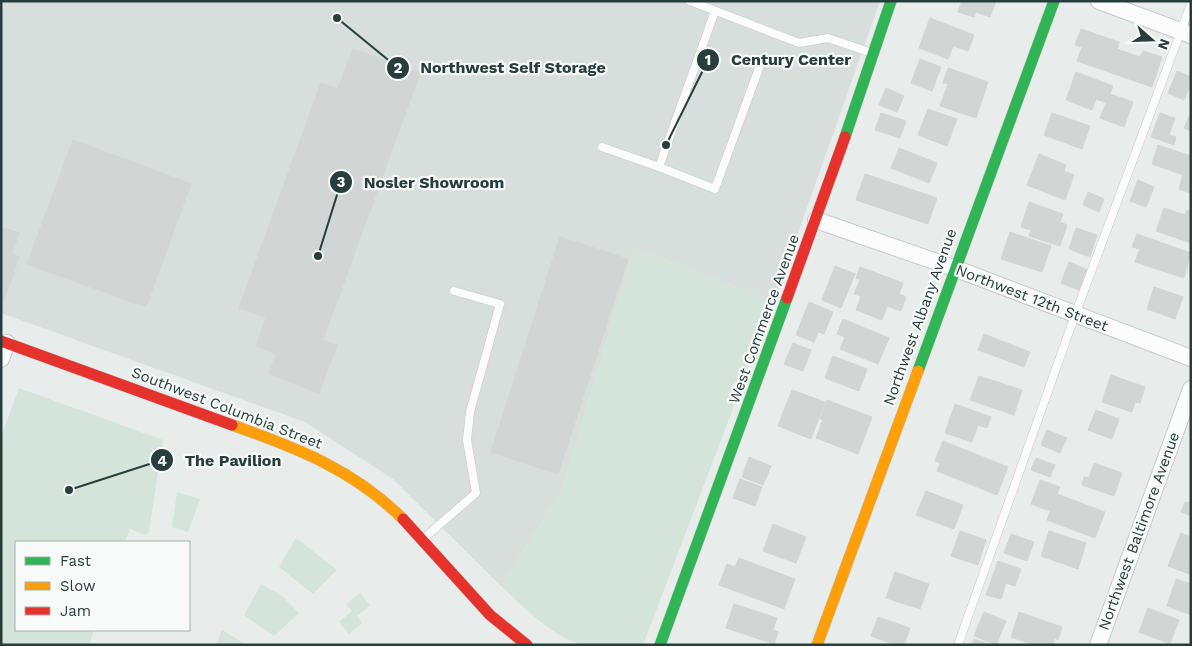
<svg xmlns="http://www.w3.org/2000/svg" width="1192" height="646" viewBox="0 0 1192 646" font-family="'Work Sans',sans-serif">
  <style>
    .built { fill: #d7dedb }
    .green { fill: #d4e4db }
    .building { fill: #d1d5d4; stroke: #d1d6d4 }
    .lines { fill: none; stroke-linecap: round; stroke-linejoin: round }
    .lane-casing { stroke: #c5cac8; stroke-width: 9 }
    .street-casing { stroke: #c5cac8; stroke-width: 18 }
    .fast-casing { stroke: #c5cbc9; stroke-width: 12 }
    .slow-casing { stroke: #c5cbc9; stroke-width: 12 }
    .jam-casing { stroke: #c5cbc9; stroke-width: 12 }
    .lane { stroke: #fcfcfc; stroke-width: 8 }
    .street { stroke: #fcfcfc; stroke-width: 16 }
    .fast { stroke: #30b455; stroke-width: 11 }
    .slow { stroke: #ff9f0a; stroke-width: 11 }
    .jam { stroke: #e5322d; stroke-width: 11 }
    .labels { text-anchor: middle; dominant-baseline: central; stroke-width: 4.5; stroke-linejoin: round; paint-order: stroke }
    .street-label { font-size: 15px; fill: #273e3c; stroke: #f7faf9 }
    .leader { fill: none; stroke: #273e3c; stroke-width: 2 }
    .callout-dot { fill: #273e3c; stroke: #f7faf9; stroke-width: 2 }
    .mark-label { font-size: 15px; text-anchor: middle; font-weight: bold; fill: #fff }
    .callout-label { font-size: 16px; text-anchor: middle; font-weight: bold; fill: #273e3c; stroke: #f7faf9; stroke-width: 4.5; stroke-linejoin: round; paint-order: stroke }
  </style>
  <rect width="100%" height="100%" fill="#e8edeb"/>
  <path class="built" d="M1,1H880L774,301L634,248L562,490L501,586L393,479L305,422L1,313Z"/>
  <g class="green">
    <path d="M634,248L774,301L643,645C624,645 604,646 585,645C557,641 521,605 501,586L562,490Z"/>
    <path d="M19,388L163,440L149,532L145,535L130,529L125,542H16V630H94L89,645H1V437Z"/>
    <path d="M177,492L200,499L188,532L172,527Z"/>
    <path d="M296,538L337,570L313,594L279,567Z"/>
    <path d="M261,584L282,596L299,613L274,636L244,615Z"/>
    <path d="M360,593L370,605L357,616L362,623L349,634L339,622L352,611L346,604Z"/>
    <path d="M222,630L247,645H216Z"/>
  </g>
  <g class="building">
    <path d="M962,1H996L990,17L976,12L974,17L958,12Z"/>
    <path d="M930,18L974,35L968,51L953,46L948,59L919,48Z"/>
    <path d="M1081,29L1119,42L1117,49L1140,57L1143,51L1162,57L1152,87L1077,61L1082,47L1075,45Z"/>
    <path d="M353,49L420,73L323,340L337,345L319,393L269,374L276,354L256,346L266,318L239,308L321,83L338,89Z"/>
    <path d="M920,59L941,67L932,91L911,83Z"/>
    <path d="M948,68L988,82L976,118L940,106L948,84L943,83Z"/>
    <path d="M1177,71L1191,77V84L1184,100L1168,93Z"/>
    <path d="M1076,72L1113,86L1110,94L1133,102L1124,127L1100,118L1106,103L1096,99L1092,110L1066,100Z"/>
    <path d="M886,88L904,96L897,112L879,105Z"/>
    <path d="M928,109L957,119L947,146L918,135Z"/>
    <path d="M1191,112V131L1184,128Z"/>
    <path d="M881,113L906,121L900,138L875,130Z"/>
    <path d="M1052,113L1090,126L1082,149L1044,135Z"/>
    <path d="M1160,113L1175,118L1169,135L1176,137L1174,145L1151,137Z"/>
    <path d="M73,140L191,184L146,307L27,264Z"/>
    <path d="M1158,145L1191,156V193L1179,189L1183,175L1152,164Z"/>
    <path d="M899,148L937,163L929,183L891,168Z"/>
    <path d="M1039,154L1066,165L1064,171L1074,175L1065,200L1027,185Z"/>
    <path d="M865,174L937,198L928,224L856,200Z"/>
    <path d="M1138,180L1154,187L1146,207L1130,201Z"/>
    <path d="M1088,192L1104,199L1099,212L1083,205Z"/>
    <path d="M1029,202L1063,214L1060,222L1067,225L1060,246L1029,236L1031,230L1021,227Z"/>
    <path d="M1164,208L1185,215L1187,210L1191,212V243L1156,231Z"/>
    <path d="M1,227L19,233L12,254L19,257L4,300L1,299Z"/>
    <path d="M1076,228L1097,235L1090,257L1069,249Z"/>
    <path d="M1010,232L1051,246L1042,272L1001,259Z"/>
    <path d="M1137,234L1191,253L1184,278L1135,262L1140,249L1132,247Z"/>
    <path d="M560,237L628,259L558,474L491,452Z"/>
    <path d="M1069,262L1088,270L1079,290L1061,283Z"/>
    <path d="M835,266L855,274L841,308L822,300Z"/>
    <path d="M860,267L903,283L899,294L906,297L901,311L887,306L882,320L856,310L861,296L854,294L860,280L856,278Z"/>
    <path d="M1154,287L1183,297L1175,319L1147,309Z"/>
    <path d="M809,302L833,312L824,334L818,332L814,342L796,335Z"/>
    <path d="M843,319L889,338L878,364L840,349L845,337L837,334Z"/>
    <path d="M984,334L1030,352L1024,367L978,350Z"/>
    <path d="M793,343L811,350L803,371L784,364Z"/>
    <path d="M833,356L867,369L859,391L825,378Z"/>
    <path d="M1111,375L1145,387L1140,403L1135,402L1132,412L1102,402Z"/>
    <path d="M979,376L1022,390L1014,415L970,400Z"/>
    <path d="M792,390L825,402L811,439L778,426Z"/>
    <path d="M827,400L872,417L858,454L816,438L823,420L820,419Z"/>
    <path d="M955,404L991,417L987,428L978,425L972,442L945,433Z"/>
    <path d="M1096,410L1119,419L1112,439L1088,430Z"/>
    <path d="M1047,430L1067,438L1060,453L1041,445Z"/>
    <path d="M943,441L1008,467L997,495L937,471L940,463L935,461Z"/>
    <path d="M749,457L771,466L763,485L742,477Z"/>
    <path d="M1036,458L1055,465L1050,477L1031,470Z"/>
    <path d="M1094,463L1122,473L1114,496L1082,485L1084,477L1089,478Z"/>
    <path d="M740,479L762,487L755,506L733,498Z"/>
    <path d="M1040,480L1060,487L1057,494L1105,512L1095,538L1047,520L1050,511L1031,504Z"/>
    <path d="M926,491L963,505L954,529L916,515Z"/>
    <path d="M1185,502L1191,503V516L1181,512Z"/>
    <path d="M773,524L806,537L796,563L763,551Z"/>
    <path d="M960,531L986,540L978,565L951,556Z"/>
    <path d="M1049,531L1086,543L1078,569L1041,556Z"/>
    <path d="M1181,533L1191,537L1189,574L1168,566Z"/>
    <path d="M1011,534L1034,542L1027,561L1004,553Z"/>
    <path d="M739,558L795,579L784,609L719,585L727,564L735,567Z"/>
    <path d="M998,561L1021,569L1015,586L1006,583L1001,599L986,595Z"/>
    <path d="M895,572L929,584L920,609L886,598Z"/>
    <path d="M1176,579L1191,584V615L1167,606Z"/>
    <path d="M734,604L777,618L773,630L778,632L774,644L726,628Z"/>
    <path d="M1148,608L1179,620L1170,644L1139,632Z"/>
    <path d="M984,612L1006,621L996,645L974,636Z"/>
    <path d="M1019,612L1062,627L1058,640L1055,638L1052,645H1034L1011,637Z"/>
    <path d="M878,617L910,628L904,645H895L871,636Z"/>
    <path d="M974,639L991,645H972Z"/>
  </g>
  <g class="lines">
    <defs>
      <g id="lane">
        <path d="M690,1L799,43L828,38L872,53"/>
        <path d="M602,147L659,167L715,11"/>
        <path d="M659,167L715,189L763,57"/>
        <path d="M424,538L476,493L467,440L470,412L500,304L454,291"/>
        <path d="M958,645L1075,315L1191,4"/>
      </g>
      <g id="street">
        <path d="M1099,1L1191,35"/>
        <path d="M816,220L954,268L1191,358"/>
        <path d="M1,359L7,343"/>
        <path d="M1098,645L1191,389"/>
      </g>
      <g id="fast">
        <path d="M845,137L891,1"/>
        <path d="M918,371L1054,1"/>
        <path d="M660,645L787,298"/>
      </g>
      <g id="slow">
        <path d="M232,425C297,448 354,470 403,519"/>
        <path d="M817,645L918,371"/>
      </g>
      <g id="jam">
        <path d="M787,298L845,137"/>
        <path d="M1,341L232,425"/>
        <path d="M403,519L490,615L527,645"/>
      </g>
    </defs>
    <use href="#lane" class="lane-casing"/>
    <use href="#street" class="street-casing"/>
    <use href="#fast" class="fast-casing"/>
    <use href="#slow" class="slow-casing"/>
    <use href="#jam" class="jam-casing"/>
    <use href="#lane" class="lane"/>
    <use href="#street" class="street"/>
    <use href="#fast" class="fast"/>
    <use href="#slow" class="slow"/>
    <use href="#jam" class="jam"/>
  </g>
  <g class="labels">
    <g class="street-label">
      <text transform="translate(1032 298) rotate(21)">Northwest 12th Street</text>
      <text transform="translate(920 317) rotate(-70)">Northwest Albany Avenue</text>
      <text transform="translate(764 319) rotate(-70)">West Commerce Avenue</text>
      <text transform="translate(227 408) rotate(21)">Southwest Columbia Street</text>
      <text transform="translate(1139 531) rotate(-70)">Northwest Baltimore Avenue</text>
    </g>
  </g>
  <path class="leader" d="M666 145L708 60M337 18L398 68M318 256L341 182M69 490L162 460"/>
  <g class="callout-dot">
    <circle cx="666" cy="145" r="5"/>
    <circle cx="337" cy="18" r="5"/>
    <circle cx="318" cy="256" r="5"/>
    <circle cx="69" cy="490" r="5"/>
    <circle cx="708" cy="60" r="12"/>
    <circle cx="398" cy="68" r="12"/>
    <circle cx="341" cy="182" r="12"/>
    <circle cx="162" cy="460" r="12"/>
  </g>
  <g class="mark-label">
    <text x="708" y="65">1</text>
    <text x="398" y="73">2</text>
    <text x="341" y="187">3</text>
    <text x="162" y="466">4</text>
  </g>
  <g class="callout-label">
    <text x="791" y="65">Century Center</text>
    <text x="513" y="73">Northwest Self Storage</text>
    <text x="434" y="188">Nosler Showroom</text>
    <text x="233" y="466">The Pavilion</text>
  </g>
  <rect width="1192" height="646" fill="none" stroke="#273e3c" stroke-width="5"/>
  <rect x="15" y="541" width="175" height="90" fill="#f7faf9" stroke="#a4afad"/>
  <rect x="25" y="557" width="25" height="8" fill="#30b455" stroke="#a4afad"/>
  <text x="60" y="566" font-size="15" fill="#273e3c">Fast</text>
  <rect x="25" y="582" width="25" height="8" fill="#ff9f0a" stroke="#a4afad"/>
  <text x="60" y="591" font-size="15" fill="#273e3c">Slow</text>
  <rect x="25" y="607" width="25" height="8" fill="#e5322d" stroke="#a4afad"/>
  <text x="60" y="616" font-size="15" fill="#273e3c">Jam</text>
  <g transform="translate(1152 40) rotate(110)" stroke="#f7faf9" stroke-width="4" paint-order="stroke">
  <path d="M0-4L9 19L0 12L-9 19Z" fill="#273e3c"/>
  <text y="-8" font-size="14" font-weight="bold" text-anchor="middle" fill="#273e3c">N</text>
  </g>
</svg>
